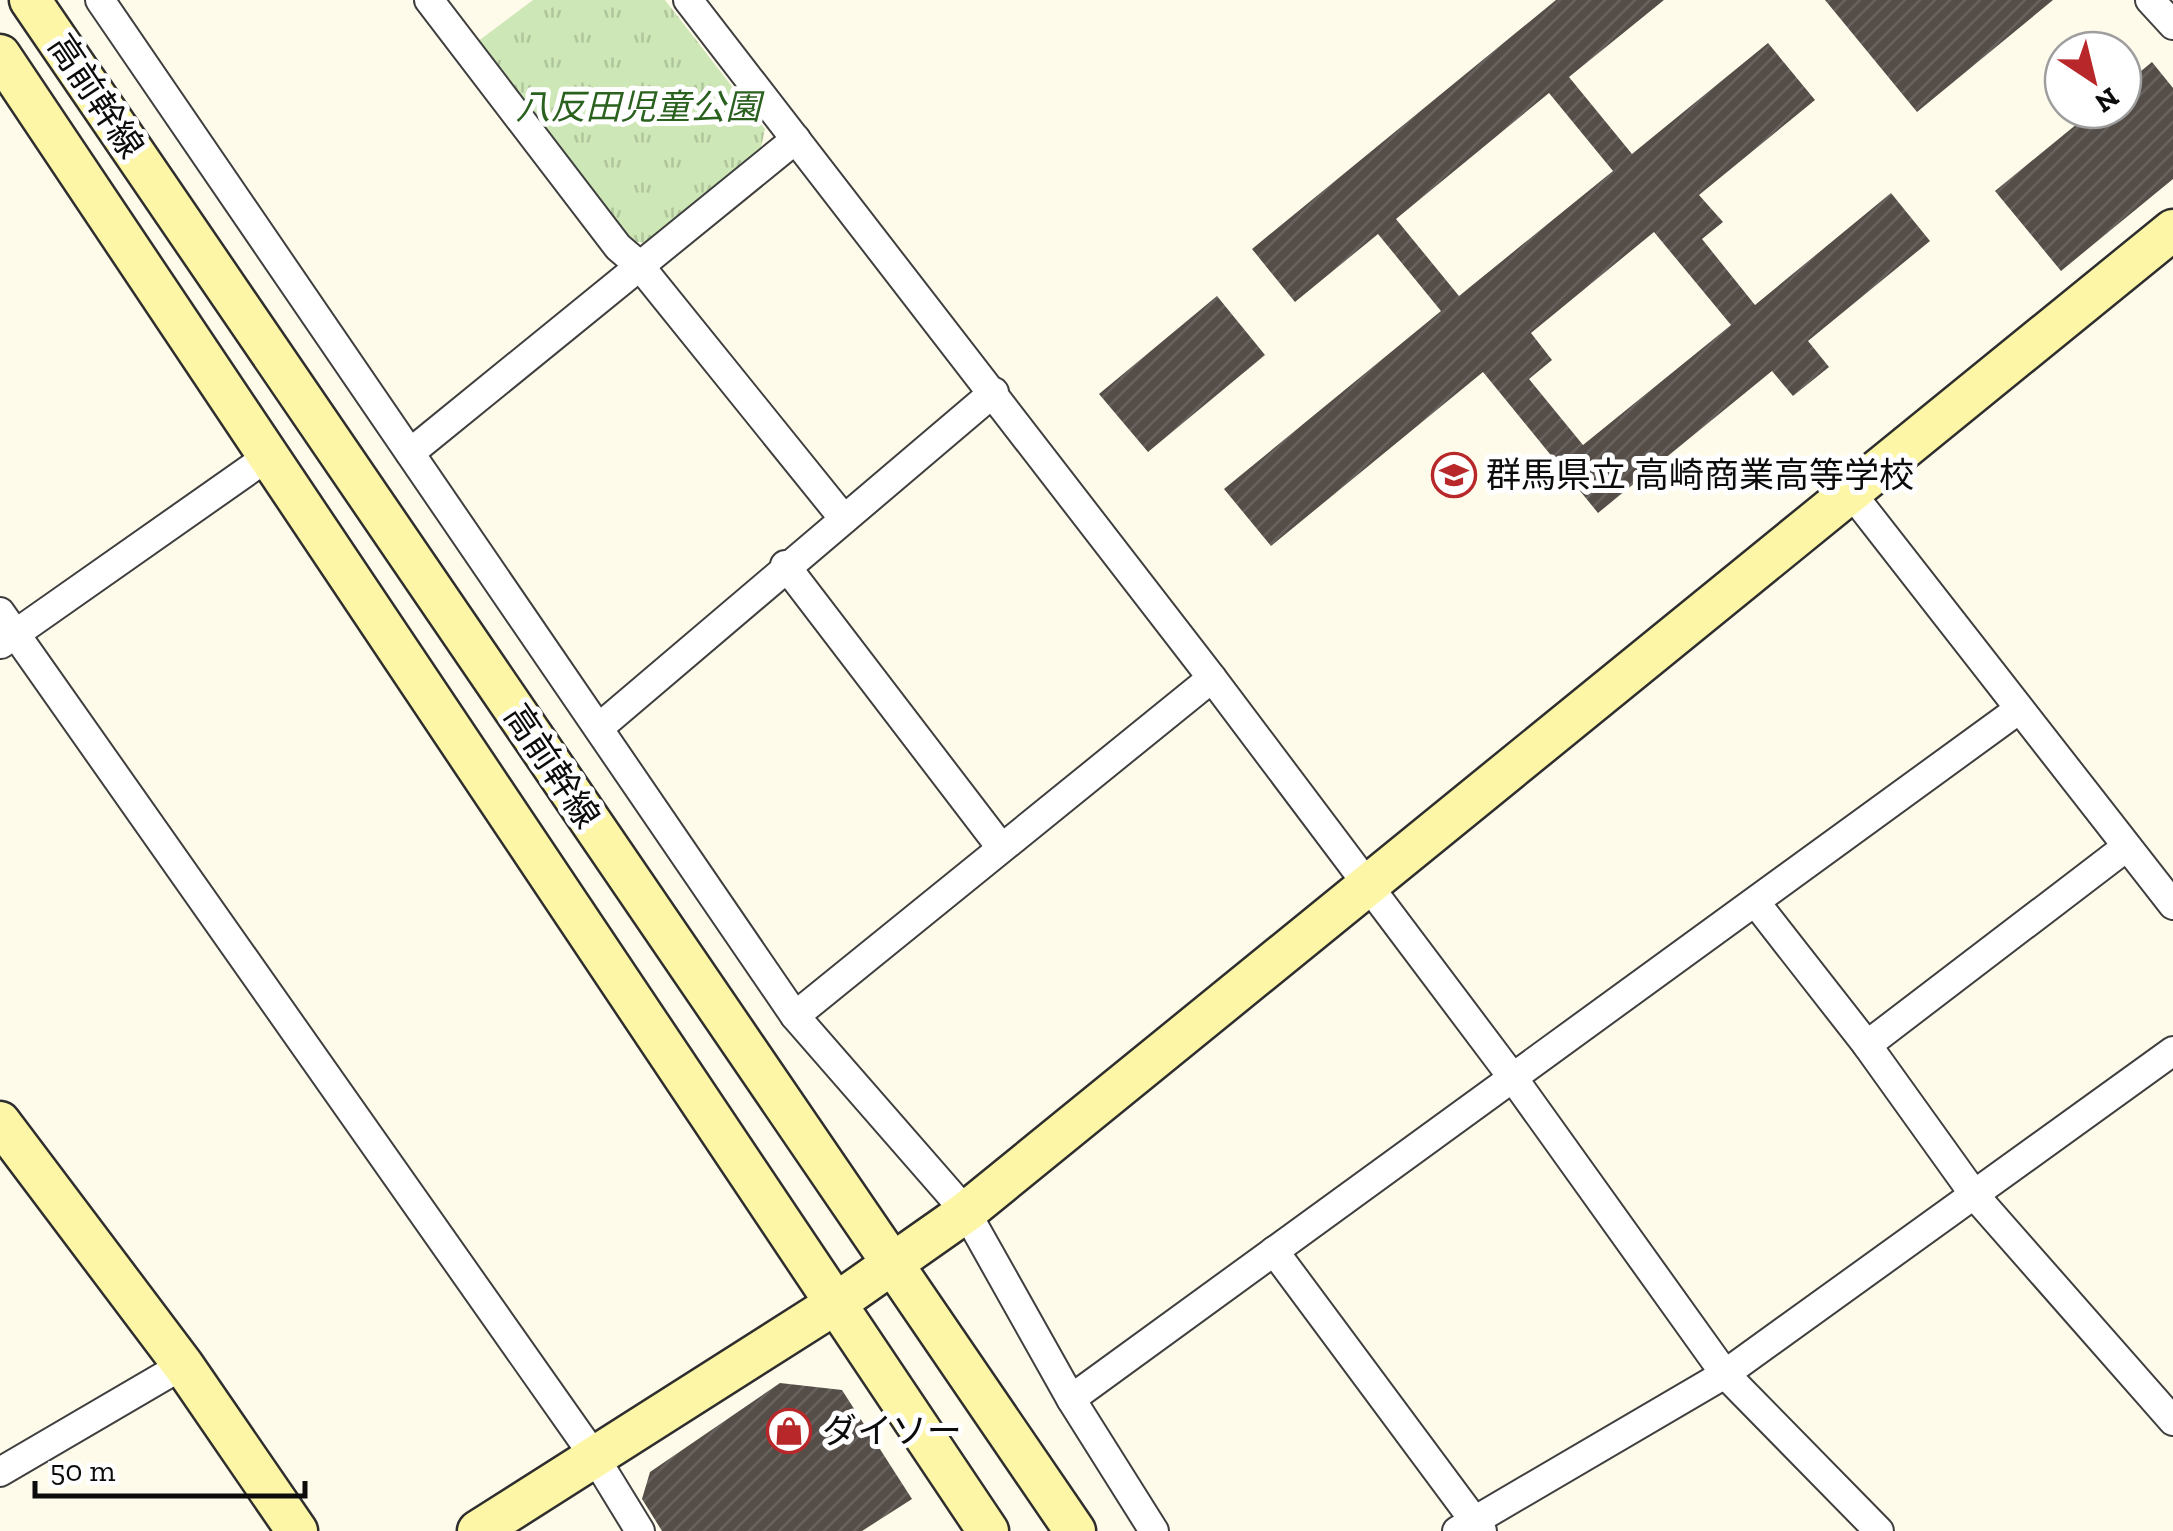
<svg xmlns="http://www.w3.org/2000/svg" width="2173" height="1531" viewBox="0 0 2173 1531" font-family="'Zilla Slab','Noto Sans JP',serif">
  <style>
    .grass { fill: url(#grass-tufts) }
    .building { fill: url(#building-hatch); fill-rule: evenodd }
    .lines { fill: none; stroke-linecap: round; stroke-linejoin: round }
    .street-casing { stroke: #3f3f3f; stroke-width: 32 }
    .secondary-casing { stroke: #2e2e2e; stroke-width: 45 }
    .street { stroke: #fff; stroke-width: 28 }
    .secondary { stroke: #fdf6a7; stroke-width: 40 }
    .labels { text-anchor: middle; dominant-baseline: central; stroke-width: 10; stroke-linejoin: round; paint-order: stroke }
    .street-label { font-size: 35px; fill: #0c0c0c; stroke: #fff }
    .park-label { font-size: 35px; font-style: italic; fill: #2a611e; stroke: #fff }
    .poi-label { font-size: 35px; fill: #0c0c0c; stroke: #fff; text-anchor: start }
  </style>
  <defs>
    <pattern id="grass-tufts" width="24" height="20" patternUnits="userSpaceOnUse" patternTransform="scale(2.5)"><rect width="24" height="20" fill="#cee7b6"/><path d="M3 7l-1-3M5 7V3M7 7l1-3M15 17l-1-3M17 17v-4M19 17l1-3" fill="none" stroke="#b0c59b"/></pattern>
    <pattern id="building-hatch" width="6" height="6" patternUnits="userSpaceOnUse" patternTransform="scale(2.5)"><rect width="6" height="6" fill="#544d48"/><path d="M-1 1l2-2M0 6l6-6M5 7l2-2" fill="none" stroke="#68625e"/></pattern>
  </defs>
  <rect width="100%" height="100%" fill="#fffbeb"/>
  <path class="grass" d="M533,0H665L765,129L761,148L645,243L631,241L477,42Z"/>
  <g class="building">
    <path d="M1556,0H1664L1569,77L1632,154L1768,43L1815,100L1699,195L1723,222L1702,239L1755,305L1891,193L1930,241L1808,341L1829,367L1793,396L1772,371L1598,513L1483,372L1271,546L1224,489L1441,311L1378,234L1295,302L1252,249ZM1549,93L1613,171L1459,296L1396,219ZM1654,232L1731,325L1583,445L1529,379L1552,360L1531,333Z"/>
    <path d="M1825,0H2053L1917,112Z"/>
    <path d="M2152,62L2173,88V179L2061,271L1995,191L2094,110H2123V86Z"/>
    <path d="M1217,296L1265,355L1148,452L1099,394Z"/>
    <path d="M780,1383L842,1390L912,1499L862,1531H662L642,1499L650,1472Z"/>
  </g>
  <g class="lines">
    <defs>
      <g id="street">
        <path d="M100,0L795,1016L966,1212L1071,1399L1154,1531"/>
        <path d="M429,0L618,247L639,265L844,519"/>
        <path d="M688,0L1212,678L1513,1078L1725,1374L1879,1531"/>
        <path d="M2150,0L2173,25"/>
        <path d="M410,453L796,139"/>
        <path d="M1852,494L2173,905"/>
        <path d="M785,565L1000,846"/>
        <path d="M0,612L594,1456L640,1531"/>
        <path d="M1,644L270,455"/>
        <path d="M601,726L994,392"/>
        <path d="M1756,903L1867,1045L1976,1197L2173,1421"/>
        <path d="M795,1016L1212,678"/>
        <path d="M1867,1045L2125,848"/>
        <path d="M1274,1251L1482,1531"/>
        <path d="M1071,1399L2018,710"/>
        <path d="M0,1472L183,1365"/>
        <path d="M1457,1531L1725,1374L2173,1051"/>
      </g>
      <g id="secondary">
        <path d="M30,0L1075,1531"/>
        <path d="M0,55L988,1531"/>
        <path d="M0,1122L183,1365L297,1531"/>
        <path d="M478,1531L835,1304L966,1212L2173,230"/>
      </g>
    </defs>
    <use href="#street" class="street-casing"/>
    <use href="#secondary" class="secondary-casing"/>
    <use href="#street" class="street"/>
    <use href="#secondary" class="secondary"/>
  </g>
  <defs>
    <symbol id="school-ring" viewBox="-11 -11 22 22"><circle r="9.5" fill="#fff" stroke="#b8282b" stroke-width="1.5"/><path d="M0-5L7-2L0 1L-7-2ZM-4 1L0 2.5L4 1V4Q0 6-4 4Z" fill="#b8282b"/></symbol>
    <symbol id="shop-ring" viewBox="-11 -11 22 22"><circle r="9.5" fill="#fff" stroke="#b8282b" stroke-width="1.5"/><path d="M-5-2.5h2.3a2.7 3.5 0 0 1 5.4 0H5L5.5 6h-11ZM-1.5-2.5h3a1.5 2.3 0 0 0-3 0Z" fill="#b8282b"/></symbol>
  </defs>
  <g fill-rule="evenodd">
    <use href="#school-ring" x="1429" y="450" width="50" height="50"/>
    <use href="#shop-ring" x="764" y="1406" width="50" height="50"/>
  </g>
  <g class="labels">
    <g class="street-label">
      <text transform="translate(96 96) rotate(56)">高前幹線</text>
      <text transform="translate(552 766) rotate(56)">高前幹線</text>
    </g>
    <g class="park-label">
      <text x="638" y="107">八反田児童公園</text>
    </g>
    <g class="poi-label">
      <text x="1486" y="475">群馬県立 高崎商業高等学校</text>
      <text x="822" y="1431">ダイソー</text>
    </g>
  </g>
  <g transform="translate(2093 80) rotate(145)"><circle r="48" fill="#ffffff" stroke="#9e9e9e" stroke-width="2.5"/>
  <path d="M0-8L18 38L0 25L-18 38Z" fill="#b8282b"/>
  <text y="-15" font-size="28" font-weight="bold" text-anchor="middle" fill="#0c0c0c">N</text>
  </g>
  <path d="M35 1481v15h270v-15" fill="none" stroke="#0c0c0c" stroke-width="5"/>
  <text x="50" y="1481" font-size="30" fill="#0c0c0c" stroke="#ffffff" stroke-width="8" paint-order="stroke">50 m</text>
</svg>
